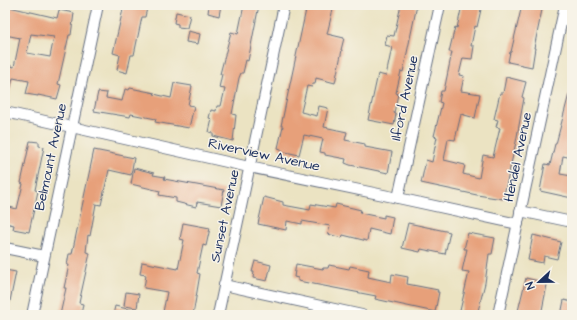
<svg xmlns="http://www.w3.org/2000/svg" width="577" height="320" viewBox="0 0 577 320" font-family="'Architects Daughter',sans-serif">
  <style>
    .building { fill: #e7a07a; fill-rule: evenodd }
    .lines { fill: none; stroke-linecap: round; stroke-linejoin: round }
    .minor-casing { stroke: #646e81; stroke-width: 12 }
    .minor { stroke: #fff; stroke-width: 10 }
    .labels { text-anchor: middle; dominant-baseline: central; stroke-width: 3; stroke-linejoin: round; paint-order: stroke }
    .street-label { font-size: 14px; fill: #1b2f5e; stroke: #f7f3e8 }
  </style>
  <rect width="100%" height="100%" fill="#f7f3e8"/>
  <filter id="ink" filterUnits="userSpaceOnUse"><feTurbulence type="fractalNoise" baseFrequency=".025" numOctaves="2"/><feDisplacementMap in="SourceGraphic" scale="8" xChannelSelector="R" yChannelSelector="G"/><feConvolveMatrix kernelMatrix="1 2 1 2 8 2 1 2 1" color-interpolation-filters="sRGB"/></filter>
  <filter id="wash" filterUnits="userSpaceOnUse"><feTurbulence type="fractalNoise" baseFrequency=".012" numOctaves="4" result="noise"/><feDisplacementMap in="SourceGraphic" scale="16" xChannelSelector="R" yChannelSelector="G"/><feGaussianBlur stdDeviation="0.9" result="paint"/><feColorMatrix in="noise" values="0 0 0 0 0 0 0 0 0 0 0 0 0 0 0 0 0 1.4 0 .05"/><feComposite in="paint" operator="in"/></filter>
  <g filter="url(#wash)">
    <rect width="100%" height="100%" fill="#ebe3c2"/>
    <g id="blocks">
      <g class="building">
        <path d="M124,5H133L147,8L145,17H142L134,55H131L127,73L117,70L120,55L113,53Z"/>
        <path d="M209,5H221L219,16L208,13Z"/>
        <path d="M244,5H259L248,61L246,60L243,73H241L239,78L233,109L232,114L236,115L233,141L213,136V133L209,132L212,119L209,118L211,110L216,111L217,106H221L225,89L219,88L222,74H220L231,32L238,34Z"/>
        <path d="M307,5H331L330,8L333,9L327,34L344,38L341,50H342L335,83L316,78L315,84H313L312,87L307,86L301,112L317,116L319,106L328,108L324,127L347,132L345,140L365,144V147L392,152L388,173L350,165L345,163L346,159L325,155V153L320,152L323,139L304,135L299,155L281,151V149L278,148L283,126H281Z"/>
        <path d="M401,5H417L403,72L401,71L396,93L398,94L394,113L396,114L394,125L368,120L378,74L386,76L392,47L385,45L387,35L394,36Z"/>
        <path d="M462,5H482L477,27L475,26L471,46H474L472,59L463,58L459,75L464,76L461,91L480,94L475,118L461,114L455,140L448,139L444,160L465,165L463,174L479,178L483,155L493,157L500,128L496,127L498,120L494,119L500,93H503L506,77L526,82L522,97L524,98L516,142L503,199L477,195L421,183L426,160L432,162L437,137L434,136L442,103L439,102L441,91H444L452,52H449L455,27L457,28Z"/>
        <path d="M522,5H543L534,48H535L532,67L508,62L510,52H511Z"/>
        <path d="M5,6L57,18L59,10L74,13L71,35H69L58,84L61,85L57,99L38,95V96L26,94L29,81L13,78L8,99H5V64L14,67L20,38L5,35ZM31,34L54,37L50,57L27,53Z"/>
        <path d="M176,12L190,15L187,28L178,27V24L174,23Z"/>
        <path d="M188,31L200,34L198,44L186,42Z"/>
        <path d="M174,83L192,86L188,105L194,106L189,128L155,122L156,119L131,114L130,117L94,111L98,92L107,93L106,98L122,101L125,89L129,90L130,88L155,93L154,94L171,98Z"/>
        <path d="M569,94H572V158L563,156L560,174L572,176V198L540,191L545,164L550,165L555,144H556Z"/>
        <path d="M30,141L39,142V146L44,147L35,190L38,191L29,232L13,229L14,225L5,223V206L17,209L23,184L21,183Z"/>
        <path d="M94,150L134,158L131,175L109,170L101,205L96,204L90,236L88,235L86,252L90,253L79,303L83,304L81,315L73,313V315H60L66,288H64L69,265H67L69,254H72L73,249Z"/>
        <path d="M134,168L154,173L153,175L165,177L164,179L224,190L221,206L197,202L196,207L176,202V198L159,195L160,191L131,184Z"/>
        <path d="M264,197L283,202V205L310,210L311,204L335,208L336,204L361,210L360,213L384,218V215L393,217L390,234L369,229L367,241L343,235L342,238L328,234L330,226L302,221V224L287,221L286,230L258,224Z"/>
        <path d="M183,223L210,228L206,246L203,245L197,273L200,274L193,315H177L163,312L167,292L144,288L146,275L140,274L142,262L178,269L184,240L180,239Z"/>
        <path d="M408,223L450,232L445,254L421,249L420,252L402,248Z"/>
        <path d="M468,233L495,238L492,254H489L485,283L477,315H459L469,272L462,271L467,249H464Z"/>
        <path d="M533,235L561,242L557,259L544,256L543,263L528,260Z"/>
        <path d="M255,261L271,265L267,281L253,278L254,272H252Z"/>
        <path d="M296,264L323,269V268H328L329,265L349,269L350,266L369,270L368,277L391,282L392,274L408,277L407,284L438,290L437,292H439L435,312L375,299L376,296L298,281V278L294,277Z"/>
        <path d="M5,270L16,272L9,306L5,305Z"/>
        <path d="M526,278L543,282V283L547,285L541,315H517Z"/>
        <path d="M126,292L139,294L137,308L124,306Z"/>
        <path d="M564,300L572,302V315H561Z"/>
        <path d="M115,306L140,312V315H113Z"/>
      </g>
    </g>
  </g>
  <g filter="url(#ink)">
    <use href="#blocks" fill-opacity="0" stroke="#646e81" stroke-width="1"/>
    <g class="lines">
      <defs>
        <g id="minor">
          <path d="M5,112L249,167L398,198L518,224"/>
          <path d="M398,198L440,5"/>
          <path d="M520,211L572,222"/>
          <path d="M5,248L44,256"/>
          <path d="M224,285L362,315"/>
          <path d="M32,315L98,5"/>
          <path d="M218,315L284,5"/>
          <path d="M498,315L565,5"/>
        </g>
      </defs>
      <use href="#minor" class="minor-casing"/>
      <use href="#minor" class="minor"/>
    </g>
  </g>
  <g class="labels">
    <g class="street-label">
      <text transform="translate(405 98) rotate(-78)">Ilford Avenue</text>
      <text transform="translate(264 155) rotate(12)">Riverview Avenue</text>
      <text transform="translate(51 157) rotate(-78)">Belmount Avenue</text>
      <text transform="translate(518 157) rotate(-78)">Hendel Avenue</text>
      <text transform="translate(225 216) rotate(-78)">Sunset Avenue</text>
    </g>
  </g>
  <rect width="577" height="320" fill="none" stroke="#f7f3e8" stroke-width="20"/>
  <g transform="translate(539 282) rotate(248)" stroke="#f7f3e8" stroke-width="3" paint-order="stroke">
  <path d="M0-3L7 15L0 10L-7 15Z" fill="#1b2f5e"/>
  <text y="-6" font-size="11" font-weight="bold" text-anchor="middle" fill="#1b2f5e">N</text>
  </g>
</svg>
